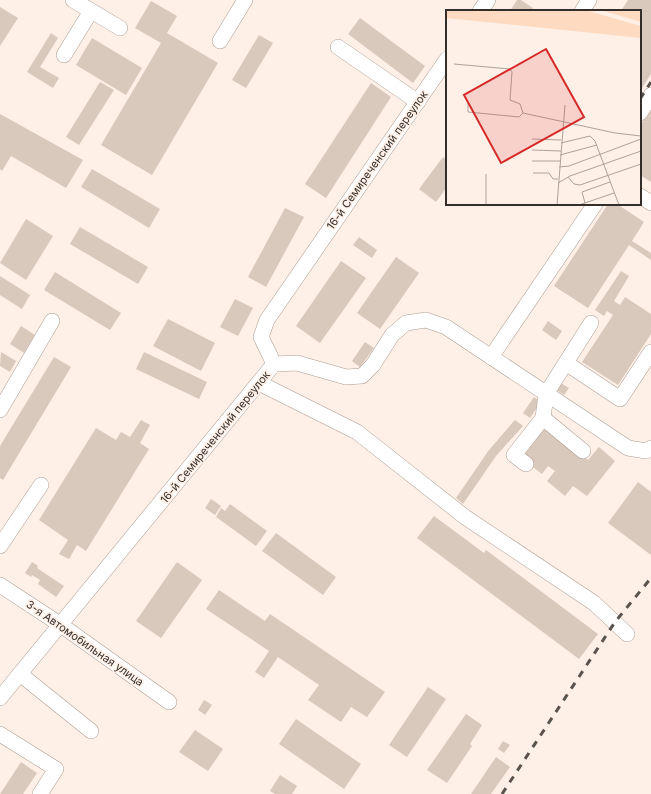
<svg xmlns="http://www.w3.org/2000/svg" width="651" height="794" viewBox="0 0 651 794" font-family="Inter,sans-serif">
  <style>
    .building { fill: #d9c8bc }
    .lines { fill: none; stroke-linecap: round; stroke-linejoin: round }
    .minor-casing { stroke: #ae9d93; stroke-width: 16 }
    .minor { stroke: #fff; stroke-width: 15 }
    .rail { stroke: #59524d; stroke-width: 3; stroke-dasharray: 7 7; stroke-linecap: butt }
    .labels { text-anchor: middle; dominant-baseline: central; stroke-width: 3.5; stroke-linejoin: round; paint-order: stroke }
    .street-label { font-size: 11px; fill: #342e2a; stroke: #fef0e7 }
    .inset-road { fill: none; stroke: #ada29b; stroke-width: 1 }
    .view { fill: #d62828; fill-opacity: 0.15; stroke: #d62828; stroke-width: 2 }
    .inset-edge { fill: none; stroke: #342e2a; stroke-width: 2 }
  </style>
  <rect width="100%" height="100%" fill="#fef0e7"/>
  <g class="building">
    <path d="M517,0H521L533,8L531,11H510Z"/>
    <path d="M628,0H651V74L640,91V11H621Z"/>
    <path d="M151,1L177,16L167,33L218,63L152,175L101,145L161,43L135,28Z"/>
    <path d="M0,7L18,18L0,46Z"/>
    <path d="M360,18L425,66L413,83L348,34Z"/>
    <path d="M51,33L58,38L40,67L59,78L53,88L27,72Z"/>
    <path d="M259,35L273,43L246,88L232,80Z"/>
    <path d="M92,38L142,68L126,95L76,65Z"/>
    <path d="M100,82L114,90L79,145L66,137Z"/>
    <path d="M371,83L391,97L326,198L305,184Z"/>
    <path d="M651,108V182L640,175V126Z"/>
    <path d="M0,114L83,160L66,188L11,156L2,171L0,169Z"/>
    <path d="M443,157L447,160V187L436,202L419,189Z"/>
    <path d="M92,169L160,209L149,228L81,187Z"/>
    <path d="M608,204H617L644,222L632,241L651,253V260L629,245L588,308L554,286Z"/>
    <path d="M285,208L304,217L266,287L248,277Z"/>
    <path d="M26,219L53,236L26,280L0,263Z"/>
    <path d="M80,227L148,267L138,284L70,244Z"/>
    <path d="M359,237L377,250L372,258L353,245Z"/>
    <path d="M396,257L419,273L380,329L357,313Z"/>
    <path d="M341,261L366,278L320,343L296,326Z"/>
    <path d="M621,271L629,276L614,301L620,305L625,297L651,314V334L618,385L582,362L613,315L607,311L604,316L595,310Z"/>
    <path d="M55,272L121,313L110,330L44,290Z"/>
    <path d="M0,276L30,295L22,309L0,295Z"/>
    <path d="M235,299L253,308L238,336L220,327Z"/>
    <path d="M168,319L215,343L201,371L153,346Z"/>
    <path d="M548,321L562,331L556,340L542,330Z"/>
    <path d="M21,326L35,335L24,353L10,344Z"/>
    <path d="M365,342L374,348L360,367L352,361Z"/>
    <path d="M1,352L16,361L10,372L0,366Z"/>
    <path d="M144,352L207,382L199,399L136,369Z"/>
    <path d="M54,357L71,367L3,480L0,478V446Z"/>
    <path d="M559,382L569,388L564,395L555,389Z"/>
    <path d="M534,397L541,402L530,418L523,413Z"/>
    <path d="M141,420L150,425L140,443L149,449L86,551L77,545L69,559L59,554L68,540L39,520L96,428L116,440L121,432L130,437Z"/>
    <path d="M515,420L523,426L496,456L463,504L456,498L489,450Z"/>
    <path d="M539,427L543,431L547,427L588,460L599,447L615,461L587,496L573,486L565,496L547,481L555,471L548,466L542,474L521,458L536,440L531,436Z"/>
    <path d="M638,482L651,492V555L608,523Z"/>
    <path d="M211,499L221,506L215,515L205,508Z"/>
    <path d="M230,504L267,531L256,546L216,517L221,508L225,511Z"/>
    <path d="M434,516L484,553L486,550L598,634L579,659L417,538Z"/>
    <path d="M276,533L336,577L323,595L262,551Z"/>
    <path d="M32,562L38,566L37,568L64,586L56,597L38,584L40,580L32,575L31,577L25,573Z"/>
    <path d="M177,562L202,580L161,638L136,621Z"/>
    <path d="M219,590L265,621L270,614L385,692L367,717L351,707L341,722L308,700L319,685L278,657L264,678L255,672L269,651L206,609Z"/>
    <path d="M428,687L446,699L407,757L389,745Z"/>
    <path d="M204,700L212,705L205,715L198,710Z"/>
    <path d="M466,714L482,725L470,744L472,746L447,783L427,770Z"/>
    <path d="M296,719L361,764L344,789L279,744Z"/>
    <path d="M195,730L223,749L208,771L179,752Z"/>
    <path d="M503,741L510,745L504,753L498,749Z"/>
    <path d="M496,757L510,767L491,794H471Z"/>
    <path d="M21,762L37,773L23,794H0Z"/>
    <path d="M280,775L297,786L292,794H275L270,791Z"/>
  </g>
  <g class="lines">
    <defs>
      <g id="minor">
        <path d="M73,0L120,28"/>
        <path d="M480,11L488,0"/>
        <path d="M582,11L589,0"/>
        <path d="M220,41L245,0"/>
        <path d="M338,47L418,102"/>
        <path d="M64,55L91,11"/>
        <path d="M640,113L651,95"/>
        <path d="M640,196L651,203"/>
        <path d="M491,357L595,204"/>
        <path d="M566,363L620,399L651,352"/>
        <path d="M274,364L297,363L346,377L362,376L373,365L392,335L406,323L426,320L446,327L628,448L646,451L651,448"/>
        <path d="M259,383L357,432L465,517L594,603L627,634"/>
        <path d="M0,410L52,321"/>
        <path d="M543,418L546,394L591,323"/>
        <path d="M526,464L514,455L543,418L583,451"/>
        <path d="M0,546L41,485"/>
        <path d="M0,585L61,625L169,702"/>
        <path d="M20,674L91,731"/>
        <path d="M0,698L274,364L261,337L267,320L447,59"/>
        <path d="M0,734L56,769L40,794"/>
      </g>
    </defs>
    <use href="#minor" class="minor-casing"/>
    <use href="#minor" class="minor"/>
    <g class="rail">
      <path d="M640,99L651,82"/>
      <path d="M502,794L615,622L651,578"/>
    </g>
  </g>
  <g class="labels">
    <g class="street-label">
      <text transform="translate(377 160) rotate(-55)">16-й Семиреченский переулок</text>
      <text transform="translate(215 437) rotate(-51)">16-й Семиреченский переулок</text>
      <text transform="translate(85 643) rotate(35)">3-я Автомобильная улица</text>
    </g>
  </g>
  <g transform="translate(446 10)">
    <rect width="195" height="195" fill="#fef0e7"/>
    <path d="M0,0H139L195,16V28L0,8ZM154,0H195V12Z" fill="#fedac1"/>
    <path class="inset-road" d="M8,54L64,59L66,62L64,90L74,94L77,103M22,92V102L73,107L77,103L169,123L195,126M86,129L115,130M115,133L144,126L149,131L173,195M86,140L115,141M114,145L151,135M86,151H114M113,157L123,156L195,129M87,163H103L107,169H112M122,167L128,174L134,175L195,154M112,173L124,166L195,141M139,193L136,182L164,172M40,195V164M111,195L119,95M133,195L168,183"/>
    <path class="view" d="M100,39L138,107L55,153L18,85Z"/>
    <rect width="195" height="195" class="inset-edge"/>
  </g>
</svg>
